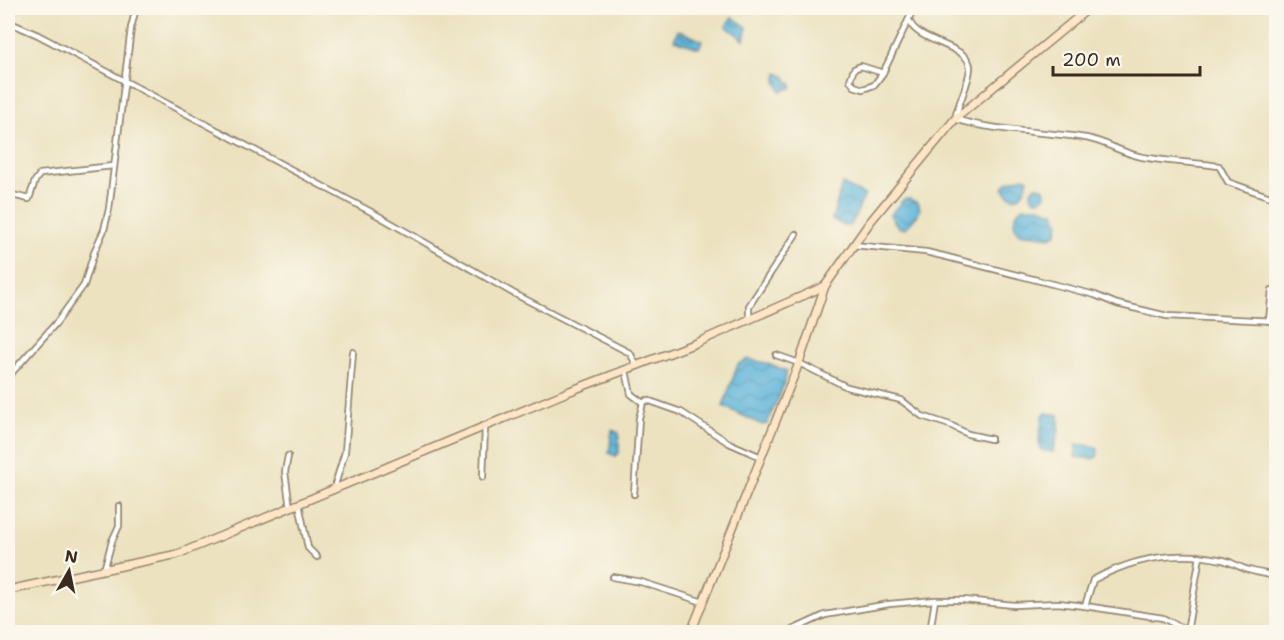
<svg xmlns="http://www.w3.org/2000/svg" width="1284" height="640" viewBox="0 0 1284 640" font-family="'Shantell Sans',sans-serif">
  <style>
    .water { fill: url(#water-waves); stroke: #4c707c; stroke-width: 1.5 }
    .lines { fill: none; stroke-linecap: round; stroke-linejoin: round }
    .minor-casing { stroke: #94866f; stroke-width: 8 }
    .secondary-casing { stroke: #94866f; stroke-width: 10 }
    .minor { stroke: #fff; stroke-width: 4.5 }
    .secondary { stroke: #fde5c5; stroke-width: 7 }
  </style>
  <defs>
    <pattern id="water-waves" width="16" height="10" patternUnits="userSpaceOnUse" patternTransform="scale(1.5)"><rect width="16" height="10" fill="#5eb5da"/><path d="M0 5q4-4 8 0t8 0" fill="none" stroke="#4f93b0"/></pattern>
  </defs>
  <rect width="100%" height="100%" fill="#fbf7ec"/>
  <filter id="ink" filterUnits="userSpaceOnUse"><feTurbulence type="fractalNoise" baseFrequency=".0167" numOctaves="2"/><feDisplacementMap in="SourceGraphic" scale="12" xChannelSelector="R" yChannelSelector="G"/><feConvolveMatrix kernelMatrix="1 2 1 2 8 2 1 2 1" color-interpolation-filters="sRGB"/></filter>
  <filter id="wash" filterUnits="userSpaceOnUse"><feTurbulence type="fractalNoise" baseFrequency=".008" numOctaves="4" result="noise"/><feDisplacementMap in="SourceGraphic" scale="24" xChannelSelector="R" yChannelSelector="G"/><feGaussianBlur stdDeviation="1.35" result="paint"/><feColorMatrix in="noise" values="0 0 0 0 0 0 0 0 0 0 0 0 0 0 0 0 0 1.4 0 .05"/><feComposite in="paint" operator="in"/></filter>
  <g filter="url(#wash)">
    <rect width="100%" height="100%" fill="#ece2c0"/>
    <g class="water">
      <path d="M732,17L747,27L744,40L726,26Z"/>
      <path d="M678,30L702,41L699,48L674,40Z"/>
      <path d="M778,73L784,76L792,85L791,88L781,91L776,82Z"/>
      <path d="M1024,177L1028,179C1025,196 1015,206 1003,188L1007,182Z"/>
      <path d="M842,184L865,195L851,225L847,226L832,220Z"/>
      <circle cx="1038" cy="193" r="7"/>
      <path d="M904,199H910L918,203L920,208L917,216L905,229L898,227L890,215Z"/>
      <path d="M1024,207H1039L1054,212L1059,222L1057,233L1051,237L1019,233C1011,223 1013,214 1024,207Z"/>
      <path d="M748,359L765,363L787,371L784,385L767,424L762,425L723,406L738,364Z"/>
      <path d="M1046,413L1059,415V430L1053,452L1041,450L1039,441L1043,415Z"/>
      <path d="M612,430L619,433V453L616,456L609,453Z"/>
      <path d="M1077,444L1096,447L1098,450L1097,457L1092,459L1075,457Z"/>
    </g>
  </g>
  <g filter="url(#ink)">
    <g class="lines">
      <defs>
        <g id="minor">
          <path d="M909,20C916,43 971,45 970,68C969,85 958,102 955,119C995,132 1044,131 1086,138C1104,141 1120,152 1138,156C1165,162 1192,162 1219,166L1228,182L1276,199"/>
          <path d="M8,22L38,35L377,215L513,293L630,353L637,366"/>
          <path d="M883,73L861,66L854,69L850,80L854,86L863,89L874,85L883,73L914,8"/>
          <path d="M8,194L29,199L35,181L40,174L113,166"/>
          <path d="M853,245L926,252L943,256L1095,295L1117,304L1167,316L1276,321"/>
          <path d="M749,318V306L796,234"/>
          <path d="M1269,321L1272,290"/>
          <path d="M776,355L799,363L847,387L901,400L922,416L950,425L968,434L991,439"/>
          <path d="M626,371L631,394L643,403"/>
          <path d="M8,377L57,322L84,285L95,250L104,230L109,209L131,28L136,8"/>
          <path d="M288,456L285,472L290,508"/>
          <path d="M483,477L485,428"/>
          <path d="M334,488L345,452L353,352"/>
          <path d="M634,494L639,418L643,403L647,400L681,412L729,443L761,457"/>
          <path d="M299,504L308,548L317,557"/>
          <path d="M104,570L112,541L119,526V506"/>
          <path d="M613,577L641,582L703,602"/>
          <path d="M1085,606L1163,618L1187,631"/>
          <path d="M788,632L825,615L889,604L935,600H963L1014,605L1058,603L1085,606L1093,580C1135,557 1177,550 1223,560C1232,562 1240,568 1249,570C1258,573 1267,574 1276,576"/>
          <path d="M930,632L935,600"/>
          <path d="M1187,632L1200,556"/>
        </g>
        <g id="secondary">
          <path d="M8,590L178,554L570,391L696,343L825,286"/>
          <path d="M691,632L799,363L825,286L870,222L955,119L1089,8"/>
        </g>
      </defs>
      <use href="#minor" class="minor-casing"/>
      <use href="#secondary" class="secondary-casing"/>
      <use href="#minor" class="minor"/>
      <use href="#secondary" class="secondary"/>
    </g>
  </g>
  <rect width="1284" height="640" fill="none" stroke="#fbf7ec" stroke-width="30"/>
  <g transform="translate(69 571) rotate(9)" stroke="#fbf7ec" stroke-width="4.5" paint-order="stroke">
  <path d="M0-4.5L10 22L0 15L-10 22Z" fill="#3b2a1e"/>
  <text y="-9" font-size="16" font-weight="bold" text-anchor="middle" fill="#3b2a1e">N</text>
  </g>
  <path d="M1053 66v9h147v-9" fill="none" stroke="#3b2a1e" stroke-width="3"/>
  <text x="1062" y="66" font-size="18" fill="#3b2a1e" stroke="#fbf7ec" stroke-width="4.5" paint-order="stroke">200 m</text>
</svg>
